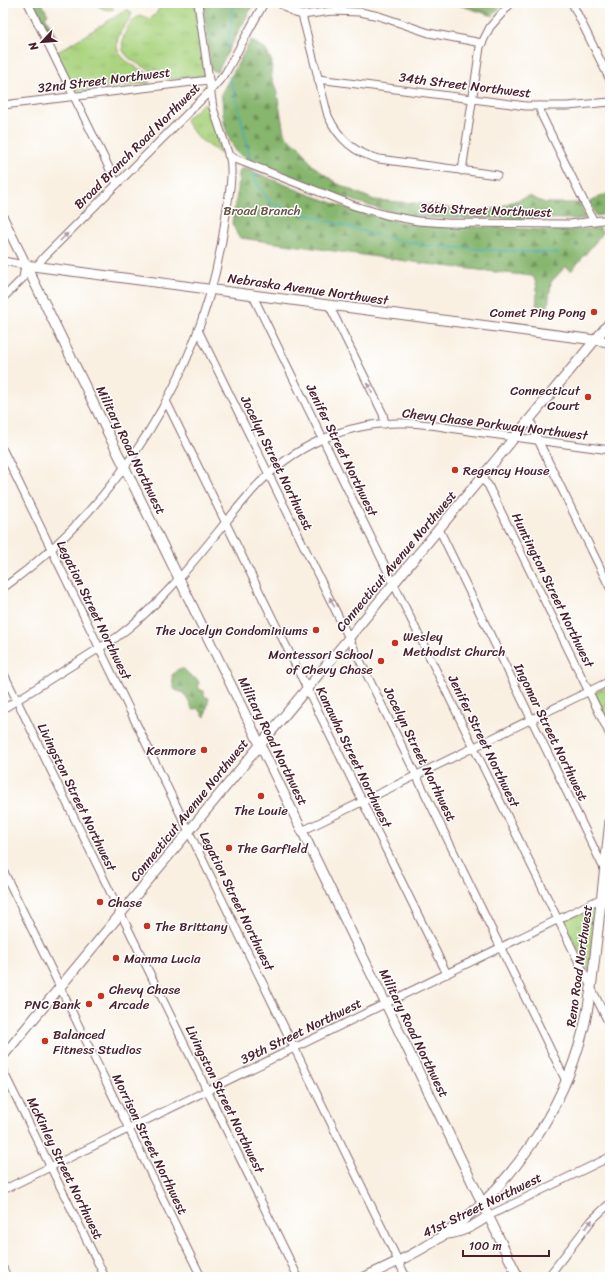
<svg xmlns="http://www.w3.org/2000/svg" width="613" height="1280" viewBox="0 0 613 1280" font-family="Sriracha,sans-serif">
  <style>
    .grass { fill: url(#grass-tufts); stroke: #7a7a55 }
    .forest { fill: url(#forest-firs); stroke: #686a4c }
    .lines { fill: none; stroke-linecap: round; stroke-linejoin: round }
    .stream { stroke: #3daeb5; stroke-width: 1.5 }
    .minor-casing { stroke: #87686b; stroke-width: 9 }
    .major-casing { stroke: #87686b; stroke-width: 11 }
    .minor { stroke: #fff; stroke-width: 7 }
    .major { stroke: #fff; stroke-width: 9 }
    .oneway { fill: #ae9aa0 }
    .poi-dot { fill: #c8321e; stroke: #fff; stroke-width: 1.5 }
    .labels { text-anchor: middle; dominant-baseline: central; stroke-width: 3; stroke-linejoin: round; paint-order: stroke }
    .street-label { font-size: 13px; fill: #4a1f2b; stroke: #fff }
    .park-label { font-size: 13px; fill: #675544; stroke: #fff }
    .poi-label { font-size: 13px; fill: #4a1f2b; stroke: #fff; text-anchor: start }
  </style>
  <defs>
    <pattern id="grass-tufts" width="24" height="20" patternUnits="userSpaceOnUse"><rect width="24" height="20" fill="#aad47f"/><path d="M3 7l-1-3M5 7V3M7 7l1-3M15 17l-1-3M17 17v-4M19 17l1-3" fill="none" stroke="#94b66e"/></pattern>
    <pattern id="forest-firs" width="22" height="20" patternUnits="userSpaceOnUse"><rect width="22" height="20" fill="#87b66e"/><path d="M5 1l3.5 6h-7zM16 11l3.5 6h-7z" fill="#70935b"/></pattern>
  </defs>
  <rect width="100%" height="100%" fill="#fff"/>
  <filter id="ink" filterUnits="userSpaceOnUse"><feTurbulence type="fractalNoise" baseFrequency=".025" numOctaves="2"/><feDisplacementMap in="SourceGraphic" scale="8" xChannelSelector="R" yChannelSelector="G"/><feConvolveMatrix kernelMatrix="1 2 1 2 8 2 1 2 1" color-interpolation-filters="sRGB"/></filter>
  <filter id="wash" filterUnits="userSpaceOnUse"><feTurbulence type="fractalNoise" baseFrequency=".012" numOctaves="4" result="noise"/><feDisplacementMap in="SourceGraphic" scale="16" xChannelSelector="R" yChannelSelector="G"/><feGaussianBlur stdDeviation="0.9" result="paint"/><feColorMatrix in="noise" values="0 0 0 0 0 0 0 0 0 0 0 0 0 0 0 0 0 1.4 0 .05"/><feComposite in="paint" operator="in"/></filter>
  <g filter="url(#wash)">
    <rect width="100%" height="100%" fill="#f9f0e2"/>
    <g class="grass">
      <path d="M94,3H107L114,9C106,12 100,7 94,3Z"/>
      <path d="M162,3H195L204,72L203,76L169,79L161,75L159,71L155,68L152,71C143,66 129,61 124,52C118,42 130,17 141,16C144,16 147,18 150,19L156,14Z"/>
      <path d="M452,3H497L501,6L493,16Z"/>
      <path d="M126,10H129L132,14C129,21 124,26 120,33C108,56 133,65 149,74L146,76V79L150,83L75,91L56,53Z"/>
      <path d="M205,103L208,106L218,136L217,139L221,154L197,137L185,120L203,104Z"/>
      <path d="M610,685V727L595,694L596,692Z"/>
      <path d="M594,906H596L589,969H587L563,922L565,919Z"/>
    </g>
    <g class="forest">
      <path d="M32,3H42L48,15L45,16L56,37L50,40Z"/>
      <path d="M203,3H254L217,72L211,70Z"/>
      <path d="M458,3H496L498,6L491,14Z"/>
      <path d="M251,40L265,49L272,62L271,75L277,93L284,133L288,138L299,146L312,165L336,183L374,200L425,204L474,212L498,208L509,203L529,196L545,203H580L585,219L426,218C380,213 337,195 294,177C276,170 258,163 240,155C230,146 224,127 223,114C222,107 223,101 221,94Z"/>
      <path d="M245,168L305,193L358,212L410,224L437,227H486L563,231L600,228L603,233L572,270H570L567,267H565L551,282L548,307L547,309L536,307C537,299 539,282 532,276L435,265L241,238L238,236L232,223L234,210L238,189L239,173L241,169Z"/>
      <path d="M609,193L610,213L596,216L589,202Z"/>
      <path d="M178,669H184L192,677L197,679L199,683L198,686L200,690L204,691V696L209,698L205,717L198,708L193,710L184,693L175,690L173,685L172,675Z"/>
    </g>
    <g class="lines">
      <g class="stream">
        <path d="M228,48L232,13L231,3"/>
        <path d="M229,77L237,100L251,162"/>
        <path d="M253,170L258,186L271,203L294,211L390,239L430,246L506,251L558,253"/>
      </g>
    </g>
  </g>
  <g filter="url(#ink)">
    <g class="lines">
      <defs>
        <g id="minor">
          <path d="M28,3L117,184"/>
          <path d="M279,3L295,13L302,15L328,116C339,139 354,153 379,159L497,175"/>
          <path d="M572,3L610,80"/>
          <path d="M302,15L332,11L360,12L379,16L429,33L482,43"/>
          <path d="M318,79L526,106H568L610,102"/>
          <path d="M3,105L209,80"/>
          <path d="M539,106L542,116L594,222"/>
          <path d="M228,155L238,160L355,206L386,215L418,221L447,223L570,224L610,219"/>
          <path d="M462,171L480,47L490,27L511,3"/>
          <path d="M3,261L25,265L23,278L3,298"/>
          <path d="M37,266L44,257L210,91L225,74L264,3"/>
          <path d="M252,294L610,1026"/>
          <path d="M329,305L383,414L385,424"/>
          <path d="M198,330L566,1081"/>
          <path d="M166,401L447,974"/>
          <path d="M530,419L538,440L610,588"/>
          <path d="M3,450L406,1277"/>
          <path d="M481,478L488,485L610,735"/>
          <path d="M439,529L610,881"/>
          <path d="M3,588C120,504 203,371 224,228C226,209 234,178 230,159L213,108L198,3"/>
          <path d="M3,672L298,1277"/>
          <path d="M3,709L117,637C171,597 208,541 252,491C292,446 346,421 407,423C433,424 459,430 484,433C526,439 568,444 610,450"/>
          <path d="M302,831L610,681"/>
          <path d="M3,870L201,1277"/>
          <path d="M3,1071L105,1277"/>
          <path d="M3,1190L610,894"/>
          <path d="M488,1216L610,1157"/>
          <path d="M3,1268L7,1277"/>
          <path d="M548,1277L592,1220L610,1203"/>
        </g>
        <g id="major">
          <path d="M3,218L291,808L518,1277"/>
          <path d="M25,265L610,342"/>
          <path d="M3,1056L610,322"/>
          <path d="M447,1234C461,1233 477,1224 488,1216"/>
          <path d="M365,1277C392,1264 420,1252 445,1234C511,1187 563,1110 583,1031C590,1004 593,975 596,947C601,905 605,863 610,821"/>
        </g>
      </defs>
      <use href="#minor" class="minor-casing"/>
      <use href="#major" class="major-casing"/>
      <use href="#minor" class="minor"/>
      <use href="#major" class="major"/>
    </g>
    <defs><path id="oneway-solid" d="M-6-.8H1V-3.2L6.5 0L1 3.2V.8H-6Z"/></defs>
    <g class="oneway">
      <use href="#oneway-solid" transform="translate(64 237) rotate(-45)"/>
      <use href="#oneway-solid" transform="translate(370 388) rotate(-116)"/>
      <use href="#oneway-solid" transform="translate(332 602) rotate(-117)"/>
      <use href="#oneway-solid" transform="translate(589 1224) rotate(-52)"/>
    </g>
  </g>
  <g class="poi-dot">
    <circle cx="594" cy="312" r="4"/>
    <circle cx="588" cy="397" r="4"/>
    <circle cx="455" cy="470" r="4"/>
    <circle cx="316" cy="630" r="4"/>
    <circle cx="395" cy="643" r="4"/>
    <circle cx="381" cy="661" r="4"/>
    <circle cx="204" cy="750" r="4"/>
    <circle cx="261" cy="796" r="4"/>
    <circle cx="229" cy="848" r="4"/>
    <circle cx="100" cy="902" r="4"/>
    <circle cx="147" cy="926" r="4"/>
    <circle cx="116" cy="958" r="4"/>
    <circle cx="101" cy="996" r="4"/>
    <circle cx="89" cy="1004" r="4"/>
    <circle cx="45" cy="1041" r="4"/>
  </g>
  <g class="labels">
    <g class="street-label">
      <text transform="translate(104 80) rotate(-7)">32nd Street Northwest</text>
      <text transform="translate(465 85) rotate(7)">34th Street Northwest</text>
      <text transform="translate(137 146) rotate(-45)">Broad Branch Road Northwest</text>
      <text transform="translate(486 210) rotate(2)">36th Street Northwest</text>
      <text transform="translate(308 289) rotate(8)">Nebraska Avenue Northwest</text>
      <text transform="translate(495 424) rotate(7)">Chevy Chase Parkway Northwest</text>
      <text transform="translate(131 450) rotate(64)">Military Road Northwest</text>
      <text transform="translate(342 450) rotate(64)">Jenifer Street Northwest</text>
      <text transform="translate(277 463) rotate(64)">Jocelyn Street Northwest</text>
      <text transform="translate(396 561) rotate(-50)">Connecticut Avenue Northwest</text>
      <text transform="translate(553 590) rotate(64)">Huntington Street Northwest</text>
      <text transform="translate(94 610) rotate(64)">Legation Street Northwest</text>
      <text transform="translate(551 732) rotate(64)">Ingomar Street Northwest</text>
      <text transform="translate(273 741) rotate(64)">Military Road Northwest</text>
      <text transform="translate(484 741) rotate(64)">Jenifer Street Northwest</text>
      <text transform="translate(420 754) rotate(64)">Jocelyn Street Northwest</text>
      <text transform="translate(354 757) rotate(64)">Kanawha Street Northwest</text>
      <text transform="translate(77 797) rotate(64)">Livingston Street Northwest</text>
      <text transform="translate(189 810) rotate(-51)">Connecticut Avenue Northwest</text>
      <text transform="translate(237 901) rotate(64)">Legation Street Northwest</text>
      <text transform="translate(579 966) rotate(-82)">Reno Road Northwest</text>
      <text transform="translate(301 1031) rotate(-26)">39th Street Northwest</text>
      <text transform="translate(414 1033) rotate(64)">Military Road Northwest</text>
      <text transform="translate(225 1099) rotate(64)">Livingston Street Northwest</text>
      <text transform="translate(150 1144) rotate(64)">Morrison Street Northwest</text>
      <text transform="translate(65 1168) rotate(64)">McKinley Street Northwest</text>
      <text transform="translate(482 1205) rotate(-26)">41st Street Northwest</text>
    </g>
    <g class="park-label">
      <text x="262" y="210">Broad Branch</text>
    </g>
    <g class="poi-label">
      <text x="586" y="312" text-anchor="end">Comet Ping Pong</text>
      <text x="580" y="390" text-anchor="end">Connecticut<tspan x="580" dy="15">Court</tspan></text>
      <text x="463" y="470">Regency House</text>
      <text x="308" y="630" text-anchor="end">The Jocelyn Condominiums</text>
      <text x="403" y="636">Wesley<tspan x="403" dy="15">Methodist Church</tspan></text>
      <text x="373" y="654" text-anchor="end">Montessori School<tspan x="373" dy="15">of Chevy Chase</tspan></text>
      <text x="196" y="750" text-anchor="end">Kenmore</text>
      <text x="261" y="810" text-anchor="middle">The Louie</text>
      <text x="237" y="848">The Garfield</text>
      <text x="108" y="902">Chase</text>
      <text x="155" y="926">The Brittany</text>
      <text x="124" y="958">Mamma Lucia</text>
      <text x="109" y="989">Chevy Chase<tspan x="109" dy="15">Arcade</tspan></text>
      <text x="81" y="1004" text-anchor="end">PNC Bank</text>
      <text x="53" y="1034">Balanced<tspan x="53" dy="15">Fitness Studios</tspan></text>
    </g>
  </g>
  <rect width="613" height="1280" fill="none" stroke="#fff" stroke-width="16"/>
  <g transform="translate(42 42) rotate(244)" stroke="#ffffff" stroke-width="3" paint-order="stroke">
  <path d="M0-3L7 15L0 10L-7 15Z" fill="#4a1f2b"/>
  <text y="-6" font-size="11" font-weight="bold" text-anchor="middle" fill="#4a1f2b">N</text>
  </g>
  <path d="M463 1250v6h86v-6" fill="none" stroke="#4a1f2b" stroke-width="2"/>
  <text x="469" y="1250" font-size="12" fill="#4a1f2b" stroke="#ffffff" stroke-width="3" paint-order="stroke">100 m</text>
</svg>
